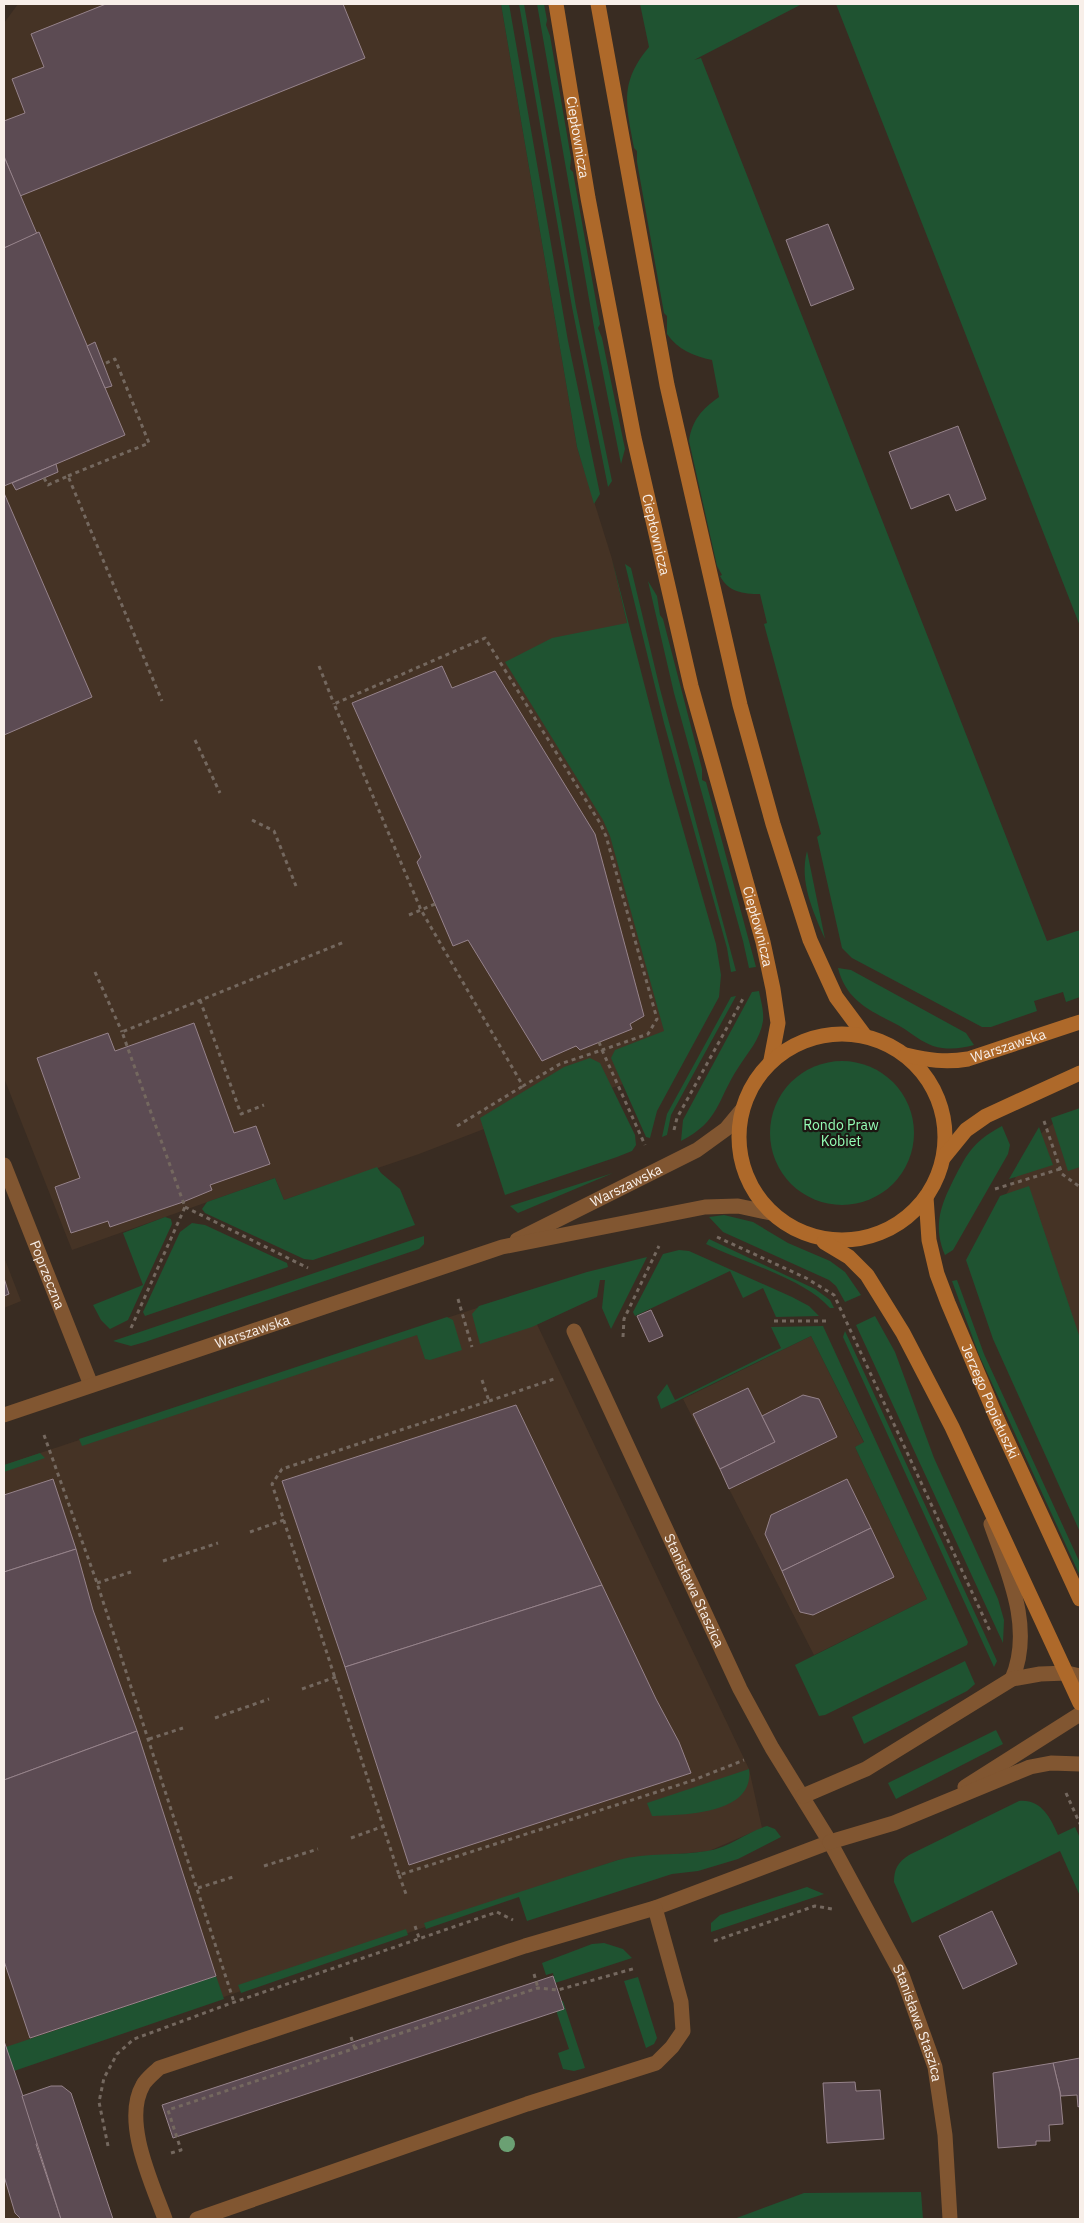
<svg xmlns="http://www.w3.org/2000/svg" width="1084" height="2223" viewBox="0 0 1084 2223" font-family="'IBM Plex Sans',sans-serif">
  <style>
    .built { fill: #453325 }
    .green { fill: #1f5331 }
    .building { fill: #5c4b53; stroke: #96838b }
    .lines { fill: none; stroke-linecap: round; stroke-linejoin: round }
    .path { stroke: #74685f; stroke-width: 3; stroke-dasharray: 4 4; stroke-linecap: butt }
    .service { stroke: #815631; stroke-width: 15 }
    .minor { stroke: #815631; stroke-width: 15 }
    .tertiary { stroke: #815631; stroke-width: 15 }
    .secondary { stroke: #ae692a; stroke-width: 15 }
    .tree { fill: #6ba073 }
    .labels { text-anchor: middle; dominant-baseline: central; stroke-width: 4.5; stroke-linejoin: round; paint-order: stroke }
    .street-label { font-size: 14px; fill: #f8efe9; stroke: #1c1612 }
    .park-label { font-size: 14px; fill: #94feb5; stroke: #1c1612 }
  </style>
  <rect width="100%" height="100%" fill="#392c22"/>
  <g class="built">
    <path d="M18,4H501L577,447L612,559L643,691L664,811V1071L484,1129L419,1154L284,1200L275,1178L72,1250L4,1078V23Z"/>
    <path d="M1080,1113V1516L970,1261L1038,1136L1056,1121Z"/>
    <path d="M4,1257L21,1301L4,1308Z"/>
    <path d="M522,1293L749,1769L762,1828L709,1851L618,1860L14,2070L62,2219H4V1465Z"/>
    <path d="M811,1336L864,1443L855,1447L927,1599L814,1655L683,1399Z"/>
  </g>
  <g class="green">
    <path d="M501,4H509L568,341L600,494L594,504L577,447Z"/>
    <path d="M519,4H524L576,307L612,481L608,487L572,307Z"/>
    <path d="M537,4H544L547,20L546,25L550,36L571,158L570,169L573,172L600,324L598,328L602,338L625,449L621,464L595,333Z"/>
    <path d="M640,4H802L694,60L701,58L1047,941L1080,930V997L1066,1002L1063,992L1034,1001L1037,1011L991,1027H982L852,958L842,948L817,837L821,834L764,624L767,623L760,594C743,594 728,592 720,576L722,575L717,566L689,441C692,420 702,409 719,397L712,360C694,356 678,350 667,334V316L664,313L637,162V151L634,148C626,105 619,83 649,47Z"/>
    <path d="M836,4H1080V626Z"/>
    <path d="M612,559L670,784L716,944L721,975L719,997L657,1111L650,1138L646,1137L611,1058L615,1050L664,1031L610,836L603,820L505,662L552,638L627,623Z"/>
    <path d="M625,564L631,568L660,689L736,971L731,972L727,948L664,723Z"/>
    <path d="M648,581L657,596L660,615L663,619L702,769V780L706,782L756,967L749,968L743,941L674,693Z"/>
    <path d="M807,851L825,939C813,911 799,882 807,851Z"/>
    <path d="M838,968L851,970L966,1033L974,1045C960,1049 947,1050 933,1046C922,1042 912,1034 903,1028C875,1012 847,1004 838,968Z"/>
    <path d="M759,991C761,1002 764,1010 763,1021C760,1040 748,1052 738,1068C717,1100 720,1121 681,1141L683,1120L752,992Z"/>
    <path d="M736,996L671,1115L667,1135L662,1137L667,1114L731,997Z"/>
    <path d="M590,1058L600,1063L635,1135L636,1145L632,1151L617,1157L505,1195L480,1118L564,1067Z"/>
    <circle cx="842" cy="1133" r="72"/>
    <path d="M1080,1108V1167L1068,1171L1051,1118Z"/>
    <path d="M1002,1126L1010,1145L1008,1154L953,1250L945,1255C934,1229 939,1209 951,1185C966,1155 972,1142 1002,1126Z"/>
    <path d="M1039,1127L1053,1165L1009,1179Z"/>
    <path d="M377,1167L381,1173L400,1189L415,1225L313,1260L304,1259L205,1213L202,1209L207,1202L275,1178L284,1200Z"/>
    <path d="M613,1173L518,1213L510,1206Z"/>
    <path d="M1029,1186L1080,1338V1532L993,1339L966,1260L1000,1196Z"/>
    <path d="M724,1215L753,1222L788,1243L830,1261L845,1272L861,1295L845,1302L836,1286L829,1280L723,1232L709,1217Z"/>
    <path d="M165,1217L171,1219L172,1224L128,1320L110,1329L101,1320L93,1305L143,1285L123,1233Z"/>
    <path d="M192,1223L205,1225L287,1263L288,1267L145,1316L143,1312L180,1232Z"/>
    <path d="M424,1236V1244L419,1249L145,1342L131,1346L113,1341Z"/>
    <path d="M709,1239L815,1289L830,1300L834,1308H830C805,1279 742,1262 706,1244Z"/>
    <path d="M679,1250L689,1251L792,1297L809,1306L819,1316L776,1317L763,1288L743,1298L730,1271L635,1316L633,1312L663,1254Z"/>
    <path d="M647,1257L611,1329L602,1308L605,1280H600L597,1297L532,1327L480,1344L472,1314L479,1306L587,1272Z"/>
    <path d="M957,1280L984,1354L1080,1563V1576L979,1355L952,1281Z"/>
    <path d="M875,1316L895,1352L934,1458L998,1599L1004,1620L1003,1643L856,1325Z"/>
    <path d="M447,1317L453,1320L462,1350L430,1360L425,1359L417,1335L82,1446L79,1439Z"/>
    <path d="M823,1326L968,1642L967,1645L825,1715L819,1716L795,1665L927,1599L855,1447L864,1442L811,1336L661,1409L657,1397L667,1384L675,1400L781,1348L771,1327Z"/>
    <path d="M845,1331L997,1661L994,1667L843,1337Z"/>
    <path d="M40,1453L45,1458L4,1472V1465Z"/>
    <path d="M965,1661L975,1684L967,1691L864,1744L852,1717Z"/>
    <path d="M996,1730L1003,1744L896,1799L888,1783Z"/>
    <path d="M749,1769C755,1815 682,1815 652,1816L647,1803Z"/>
    <path d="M1019,1801C1041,1799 1050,1817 1058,1835L1075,1827L1080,1838V1896L1060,1851L912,1923L894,1882C894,1869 898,1862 909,1855Z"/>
    <path d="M767,1826L775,1829L781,1837L738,1859L698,1871L672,1874L527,1921L519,1897L426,1929L424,1923L618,1860C648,1852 677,1856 707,1851C729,1848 746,1832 767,1826Z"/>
    <path d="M807,1887L824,1894L711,1932V1923L720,1915Z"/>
    <path d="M406,1929L408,1935L241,1993L238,1985Z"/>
    <path d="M604,1943L623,1949L632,1958L555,1983L553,1973L546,1975L542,1963L592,1944Z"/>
    <path d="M216,1976L224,1999L14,2071L6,2047Z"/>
    <path d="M638,1977L657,2038L654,2044L646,2048L624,1981Z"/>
    <path d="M563,2001L585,2068L574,2071L563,2069L558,2053L569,2049L554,2004Z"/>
    <path d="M921,2192L923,2219H734L804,2193Z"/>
  </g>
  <g class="building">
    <path d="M106,4H343L365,58L20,196L4,156V121L25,113L12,79L44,67L31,34Z"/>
    <path d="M5,159L37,234L4,248V160Z"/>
    <path d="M828,224L854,289L811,306L786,240Z"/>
    <path d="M39,232L125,435L4,486V248Z"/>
    <path d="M95,342L112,386L105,388L87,346Z"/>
    <path d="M958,426L986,499L956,511L949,494L911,509L889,452Z"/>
    <path d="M56,464L58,472L16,490L12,483Z"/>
    <path d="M4,493L92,697L4,735Z"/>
    <path d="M442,666L452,688L495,671L595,834L644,1016L630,1024L632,1029L580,1050L576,1046L542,1061L468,940L453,946L417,862L421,857L352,703Z"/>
    <path d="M194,1023L234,1133L256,1126L270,1164L210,1185L212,1190L183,1202L110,1227L108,1221L71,1233L55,1187L80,1178L37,1058L108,1033L115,1051Z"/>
    <path d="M4,1278L9,1294L4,1296Z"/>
    <path d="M651,1310L663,1336L649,1342L637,1316Z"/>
    <path d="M748,1388L775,1442L720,1469L693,1414Z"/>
    <path d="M803,1395L819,1399L837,1437L729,1489L720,1469L775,1442L762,1416Z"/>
    <path d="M516,1405L602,1585L345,1667L282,1481Z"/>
    <path d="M53,1479L76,1549L4,1572V1495Z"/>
    <path d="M847,1479L871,1528L782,1571L765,1534L771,1515Z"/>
    <path d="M871,1528L894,1577L813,1615L800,1612L782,1571Z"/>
    <path d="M76,1549L93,1610L137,1731L4,1780V1572Z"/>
    <path d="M602,1585L656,1699L679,1742L691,1773L409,1865L345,1667Z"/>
    <path d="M137,1731L216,1976L30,2038L4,1961V1780Z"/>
    <path d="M992,1911L1017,1964L963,1989L939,1936Z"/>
    <path d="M553,1976L564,2009L173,2138L162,2105Z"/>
    <path d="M4,2041L39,2143L36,2144L61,2219H21L15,2213L4,2176Z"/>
    <path d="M1080,2058V2106L1078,2107L1077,2095L1061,2096L1053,2063Z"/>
    <path d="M1053,2063L1060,2092L1063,2124L1049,2125L1050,2141H1036V2145L998,2148L993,2073Z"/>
    <path d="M855,2082L856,2091L880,2090L884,2139L827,2143L823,2083Z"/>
    <path d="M51,2086H62L71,2093L113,2219H61L22,2096Z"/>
  </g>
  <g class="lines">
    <g class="path">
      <path d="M68,476L149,443L115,359L104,364"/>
      <path d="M44,478L48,485L68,476L162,701"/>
      <path d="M319,666L334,704"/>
      <path d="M195,740L220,793"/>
      <path d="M252,820L274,831L296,886"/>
      <path d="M409,915L435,904"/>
      <path d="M95,972L122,1032"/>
      <path d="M200,1000L241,1114L264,1105"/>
      <path d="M599,1042L602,1050L648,1034L657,1019L606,836L600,823L485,638L334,704L421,910L523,1086L560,1064L602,1050L645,1145"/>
      <path d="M1044,1121L1062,1174L1080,1187"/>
      <path d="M457,1126L523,1086"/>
      <path d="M674,1130L677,1118L744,997"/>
      <path d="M995,1189L1060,1169"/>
      <path d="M185,1207L308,1268"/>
      <path d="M717,1237L806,1278L834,1295L990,1631"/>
      <path d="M458,1299L472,1347"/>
      <path d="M774,1321H829"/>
      <path d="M131,1328L185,1207L122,1032L344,942"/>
      <path d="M623,1337L624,1319L659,1246"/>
      <path d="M482,1380L489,1401L282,1469L272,1484L399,1875L694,1780L744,1760"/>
      <path d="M489,1401L554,1379"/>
      <path d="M44,1435L97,1583L234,2002"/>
      <path d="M250,1532L284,1520"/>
      <path d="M163,1561L218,1543"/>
      <path d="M97,1583L131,1572"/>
      <path d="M302,1689L336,1677"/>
      <path d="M215,1718L269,1699"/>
      <path d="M149,1739L183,1728"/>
      <path d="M1066,1793L1080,1824"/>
      <path d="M351,1838L384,1826"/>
      <path d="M264,1866L318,1849"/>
      <path d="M399,1875L406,1894"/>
      <path d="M198,1888L233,1877"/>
      <path d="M415,1926L419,1938"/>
      <path d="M714,1941L815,1906L832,1909"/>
      <path d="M534,1974L538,1988"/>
      <path d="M351,2037L355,2049"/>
      <path d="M108,2146L99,2102L104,2078L117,2054L134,2039L226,2005L497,1912L513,1920"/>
      <path d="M171,2153L181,2150L168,2110L538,1988L558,1990L636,1968"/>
    </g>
    <g class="service">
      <path d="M165,2219C152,2183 122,2121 143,2085C146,2079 154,2073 159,2068L525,1946L655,1908L830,1842"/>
      <path d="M197,2219L527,2104L656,2063L672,2047L683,2031L681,2002L655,1908"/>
    </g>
    <g class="minor">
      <path id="s1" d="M4,1165L91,1385"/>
      <path id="s2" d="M574,1331L740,1689L772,1748L830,1842L902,1975L935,2067L945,2135L950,2219"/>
      <path d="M991,1524C1008,1573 1034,1628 1012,1679"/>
      <path d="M965,1787L1080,1714"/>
      <path d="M803,1796L866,1769L1012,1679L1040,1674L1067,1673L1080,1676"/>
      <path d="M830,1842L894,1823L1030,1767L1051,1763L1080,1764"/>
    </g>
    <g class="tertiary">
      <path id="s3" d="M517,1240L697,1150L726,1129L741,1111"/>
      <path id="s4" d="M4,1415L502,1247L705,1207L738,1206L771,1213"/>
    </g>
    <g class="secondary">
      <path id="s5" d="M556,4L588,198L634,438L691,686L763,942L773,989L778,1023L771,1060"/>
      <path d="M598,4L667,385L740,705L773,824L810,940L836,997L865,1036"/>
      <circle cx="842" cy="1137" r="103"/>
      <path id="s6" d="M906,1055C928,1060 945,1063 968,1059L1080,1022"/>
      <path d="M944,1157L966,1130L986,1116L1080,1073"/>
      <path id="s7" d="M926,1197L929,1240L937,1274L948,1303L998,1421L1080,1599"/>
      <path d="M824,1242L849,1257L867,1275L903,1333L952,1427L1080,1703"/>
    </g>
  </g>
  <circle class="tree" cx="507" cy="2144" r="8"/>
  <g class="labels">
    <g class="street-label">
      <text stroke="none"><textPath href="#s5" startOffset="135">Ciepłownicza</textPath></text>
      <text stroke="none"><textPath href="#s5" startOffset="540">Ciepłownicza</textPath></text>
      <text stroke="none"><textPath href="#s5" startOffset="945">Ciepłownicza</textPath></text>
      <text stroke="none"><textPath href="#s6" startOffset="105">Warszawska</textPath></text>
      <text stroke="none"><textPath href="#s3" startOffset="122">Warszawska</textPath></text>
      <text stroke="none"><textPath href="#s1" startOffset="118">Poprzeczna</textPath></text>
      <text stroke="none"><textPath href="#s4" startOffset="262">Warszawska</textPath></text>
      <text stroke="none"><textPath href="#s7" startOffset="216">Jerzego Popiełuszki</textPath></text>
      <text stroke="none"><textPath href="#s2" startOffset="286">Stanisława Staszica</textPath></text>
      <text stroke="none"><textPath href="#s2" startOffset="774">Stanisława Staszica</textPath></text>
    </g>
    <g class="park-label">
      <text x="841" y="1125">Rondo Praw<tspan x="841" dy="16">Kobiet</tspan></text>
    </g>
  </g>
  <rect width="1084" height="2223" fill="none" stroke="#f8efe9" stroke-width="10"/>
</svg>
